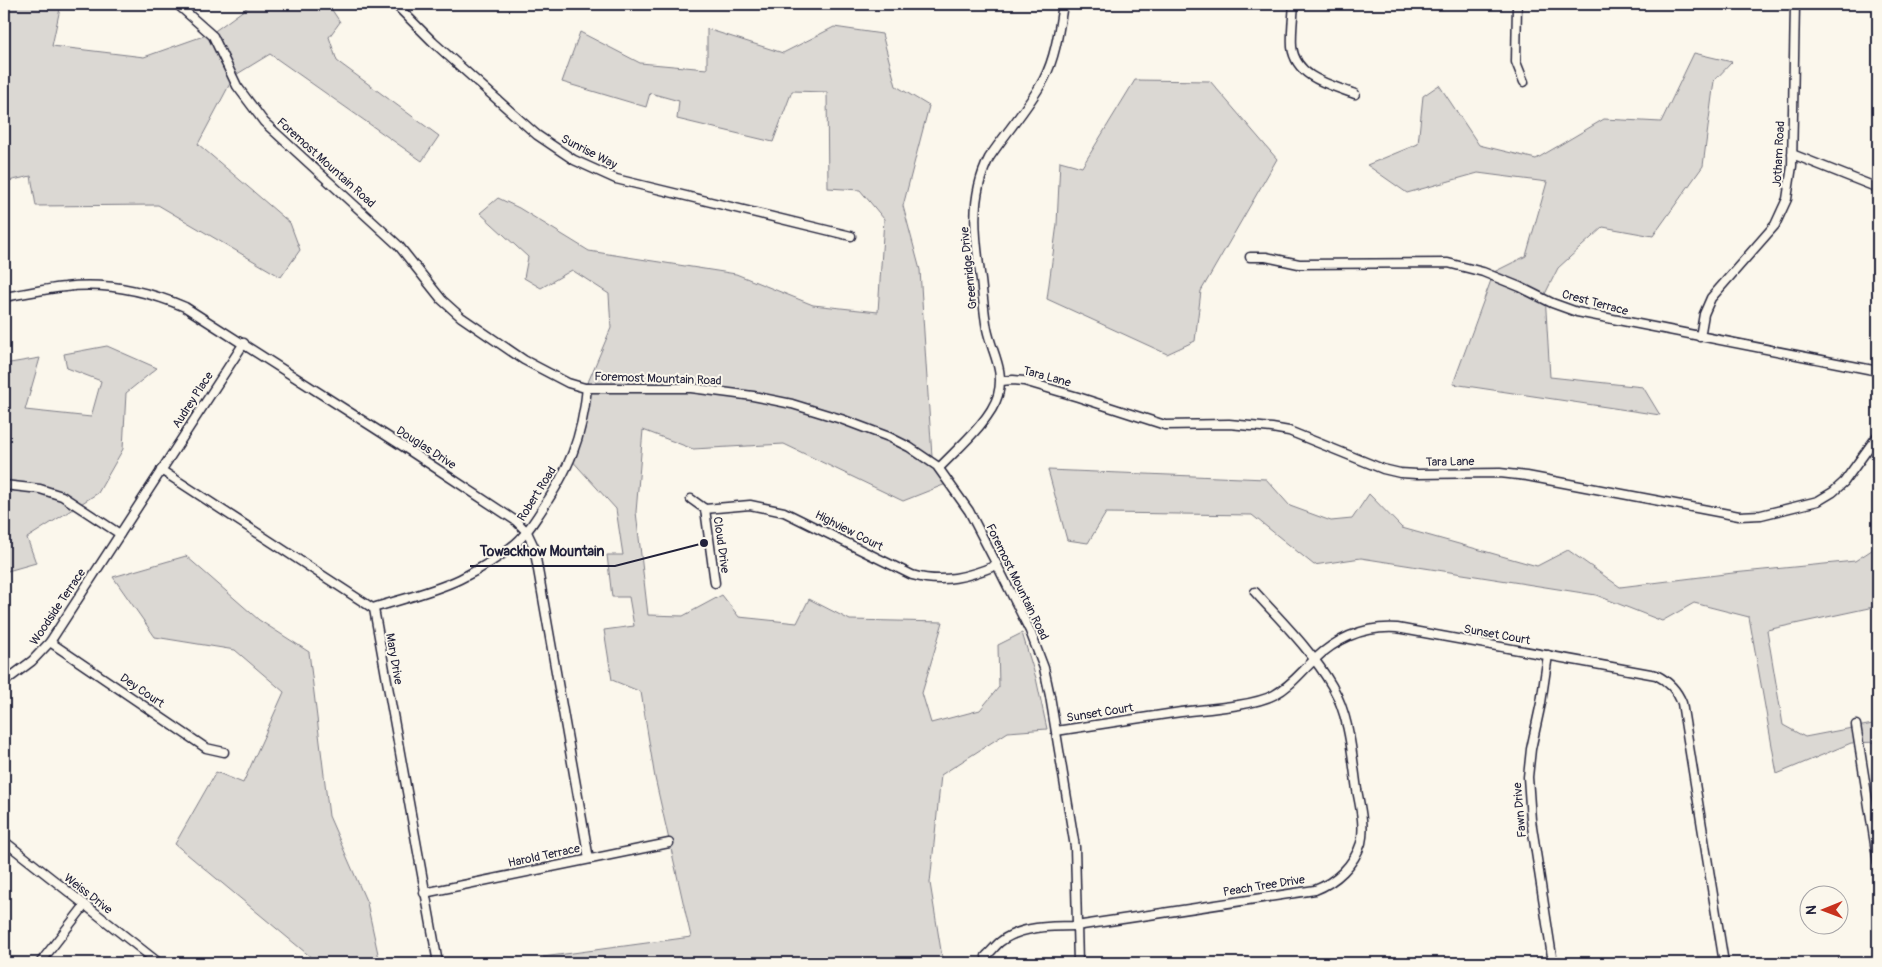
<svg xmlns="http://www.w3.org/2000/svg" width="1882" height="967" viewBox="0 0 1882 967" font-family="Pangolin,sans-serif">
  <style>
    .green { fill: #dbd8d3; stroke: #7e7d87 }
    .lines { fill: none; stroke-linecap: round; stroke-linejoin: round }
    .minor-casing { stroke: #22223b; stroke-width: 11 }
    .minor { stroke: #fbf7ec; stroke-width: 8 }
    .labels { text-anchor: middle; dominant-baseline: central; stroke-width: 4; stroke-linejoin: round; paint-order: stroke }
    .street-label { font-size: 12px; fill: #22223b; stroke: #fbf7ec }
    .leader { fill: none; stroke: #22223b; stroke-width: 2 }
    .callout-dot { fill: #22223b; stroke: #fbf7ec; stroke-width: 2 }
    .callout-label { font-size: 14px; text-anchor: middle; font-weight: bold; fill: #22223b; stroke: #fbf7ec; stroke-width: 4; stroke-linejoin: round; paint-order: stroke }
  </style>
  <rect width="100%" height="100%" fill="#fbf7ec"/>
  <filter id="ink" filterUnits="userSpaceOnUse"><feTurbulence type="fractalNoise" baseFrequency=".02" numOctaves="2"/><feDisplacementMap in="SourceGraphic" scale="10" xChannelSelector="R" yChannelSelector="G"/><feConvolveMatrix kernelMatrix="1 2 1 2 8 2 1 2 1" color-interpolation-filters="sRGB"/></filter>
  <g filter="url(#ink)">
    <g class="green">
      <path d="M4,4H61L52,46L144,57L212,33L252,4H328L340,22L329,37L337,61L439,136L422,161L270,54L234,76L198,144L290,223L300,250L281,277L158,205L36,206L31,176L4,182Z"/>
      <path d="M834,27L882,34L896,86L929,106L903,206L920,270L932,457L951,482L903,501L784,444L693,449L643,430L636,512L648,615L683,616L722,595L739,617L797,623L809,599L850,620L943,622L922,693L931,723L980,710L999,687L998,645L1022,633L1036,678L1047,729L1008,732L941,775L930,883L943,963H558L543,957L691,937L655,778L641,692L612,680L604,630L634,626L629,597H612L607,555H623L616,509L569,457L586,387L611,328L609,294L572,270L541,288L524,278L528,257L480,213L498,198L519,208L589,251L736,274L813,305L878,312L884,219L860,190L828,188L827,92L792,91L773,142L677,119L679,101L650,93L646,107L562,82L580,32L640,63L707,69V29L783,53Z"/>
      <path d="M1694,53L1732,62L1714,81L1703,166L1653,236L1603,227L1558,268L1545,294L1550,377L1643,387L1660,415L1453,384L1494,272L1526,256L1547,182L1478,173L1407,193L1367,165L1418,144L1423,96L1439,85L1479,145L1536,159L1604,119L1661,122Z"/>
      <path d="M1135,80L1210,81L1277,159L1201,291L1195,341L1167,354L1047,299L1057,224L1060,161L1082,167Z"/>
      <path d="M107,346L157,368L126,393L123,449L98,493L27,538L36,563L4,572V364L40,358L25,410L91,417L101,381L67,368L64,354Z"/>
      <path d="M1048,470L1266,479L1290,506L1331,521L1352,519L1369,494L1402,528L1537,566L1568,550L1620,587L1733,573L1855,561L1878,546V606L1767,630L1783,725L1805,737L1878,723V742L1851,743L1777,774L1749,617L1694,603L1662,621L1596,595L1361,558L1314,565L1252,515L1106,513L1088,543L1067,540Z"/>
      <path d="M186,556L259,620L309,652L329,816L367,903L380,963H318L175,844L216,772L243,783L284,692L235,650L155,637L113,577Z"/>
    </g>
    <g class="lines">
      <defs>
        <g id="minor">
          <path d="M177,4L213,36L237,86L264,122L399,246L442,300L461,317L524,360L568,383L585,388H691L753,396L792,404L841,419L889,437L909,447L937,466L969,511L997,565L1030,631L1044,668L1050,696L1075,847L1078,963"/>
          <path d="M395,4L433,42L520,120L537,135L574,160L616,179L851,236"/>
          <path d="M1294,4C1293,18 1291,33 1292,47C1296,78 1331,85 1355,94"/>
          <path d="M1517,4L1516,62L1524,82"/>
          <path d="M1792,154L1878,188"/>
          <path d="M1250,257H1266L1299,264L1448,263L1483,272L1520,287L1552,303L1577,312L1878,371"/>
          <path d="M4,297C24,294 44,289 65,287C106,282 147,291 185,307L404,447L516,521L527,532L534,547L589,859"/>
          <path d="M1700,337L1704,314L1711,298L1775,225L1787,199L1792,166L1795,4"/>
          <path d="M1001,381L1013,380L1024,381L1078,397L1165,425L1229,424L1272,428L1289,431L1383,469L1400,473L1417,474L1500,473L1527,476L1739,516L1761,515L1818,501L1833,492L1844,482L1878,435"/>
          <path d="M939,468C957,449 991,420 998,395C1005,370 992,353 987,329C984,313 983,297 981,280C975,239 969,197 989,158C1007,131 1029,107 1044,79C1056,56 1059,29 1063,4"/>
          <path d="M161,470L374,609L438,963"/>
          <path d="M4,485L40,489L62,496L120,534"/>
          <path d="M691,499L705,509L750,505L784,512L912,575C943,584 968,577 997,565"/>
          <path d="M705,509L715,583"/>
          <path d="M373,608C402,599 433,592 460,579C478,570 499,558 515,544C526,535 533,523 541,511C569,469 582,439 587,388"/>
          <path d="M50,642L206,748L224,752"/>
          <path d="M1548,655L1541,703L1531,749L1528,777L1531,820L1553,963"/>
          <path d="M4,682L32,661L50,642L244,343"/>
          <path d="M1856,725L1878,863"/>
          <path d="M1056,731C1097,725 1139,718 1181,712C1205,709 1253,706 1274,695C1291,686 1301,672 1314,660C1337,638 1365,626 1397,628L1656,675C1668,681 1677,690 1682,703L1724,963"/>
          <path d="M4,841L159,963"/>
          <path d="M424,893L669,843"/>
          <path d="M986,956C991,952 995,946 1000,942C1020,926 1052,926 1076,926L1315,890C1336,882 1354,865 1361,843C1365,826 1360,806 1357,790C1352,755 1350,717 1332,686C1312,651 1282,622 1255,592"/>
          <path d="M40,963L85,905"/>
        </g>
      </defs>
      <use href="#minor" class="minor-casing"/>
      <use href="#minor" class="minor"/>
    </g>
  </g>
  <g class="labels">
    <g class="street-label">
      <text transform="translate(589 152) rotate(27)">Sunrise Way</text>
      <text transform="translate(1779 154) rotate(-87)">Jotham Road</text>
      <text transform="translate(326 163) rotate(42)">Foremost Mountain Road</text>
      <text transform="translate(969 268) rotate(-96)">Greenridge Drive</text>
      <text transform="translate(1595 303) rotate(15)">Crest Terrace</text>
      <text transform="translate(1047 377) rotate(15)">Tara Lane</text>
      <text transform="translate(658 379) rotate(2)">Foremost Mountain Road</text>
      <text transform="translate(193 400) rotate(-57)">Audrey Place</text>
      <text transform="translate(426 448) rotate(33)">Douglas Drive</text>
      <text transform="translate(1450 462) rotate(-1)">Tara Lane</text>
      <text transform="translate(537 494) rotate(-58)">Robert Road</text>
      <text transform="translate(849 531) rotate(27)">Highview Court</text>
      <text transform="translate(721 545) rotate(82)">Cloud Drive</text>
      <text transform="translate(1017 582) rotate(64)">Foremost Mountain Road</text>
      <text transform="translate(58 607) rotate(-56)">Woodside Terrace</text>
      <text transform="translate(1497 635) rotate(10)">Sunset Court</text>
      <text transform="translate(394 659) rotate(80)">Mary Drive</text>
      <text transform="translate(142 691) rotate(34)">Dey Court</text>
      <text transform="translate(1100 713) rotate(-9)">Sunset Court</text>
      <text transform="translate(1520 810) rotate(-95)">Fawn Drive</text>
      <text transform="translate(544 856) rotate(-12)">Harold Terrace</text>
      <text transform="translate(1264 886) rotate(-9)">Peach Tree Drive</text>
      <text transform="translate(88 894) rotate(38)">Weiss Drive</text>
    </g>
  </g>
  <path class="leader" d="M704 543L615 566H470"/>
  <circle class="callout-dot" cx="704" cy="543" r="5"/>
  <g class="callout-label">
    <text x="542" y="556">Towackhow Mountain</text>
  </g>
  <rect width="1882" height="967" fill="none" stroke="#fbf7ec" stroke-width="20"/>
  <rect x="10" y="10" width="1862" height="947" fill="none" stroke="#22223b" stroke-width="2" filter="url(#ink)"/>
  <g transform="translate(1824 910) rotate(269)"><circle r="24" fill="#fbf7ec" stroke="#a4a2a5"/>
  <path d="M0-4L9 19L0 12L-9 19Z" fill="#c8321e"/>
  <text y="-8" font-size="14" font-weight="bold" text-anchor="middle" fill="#22223b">N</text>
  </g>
</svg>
